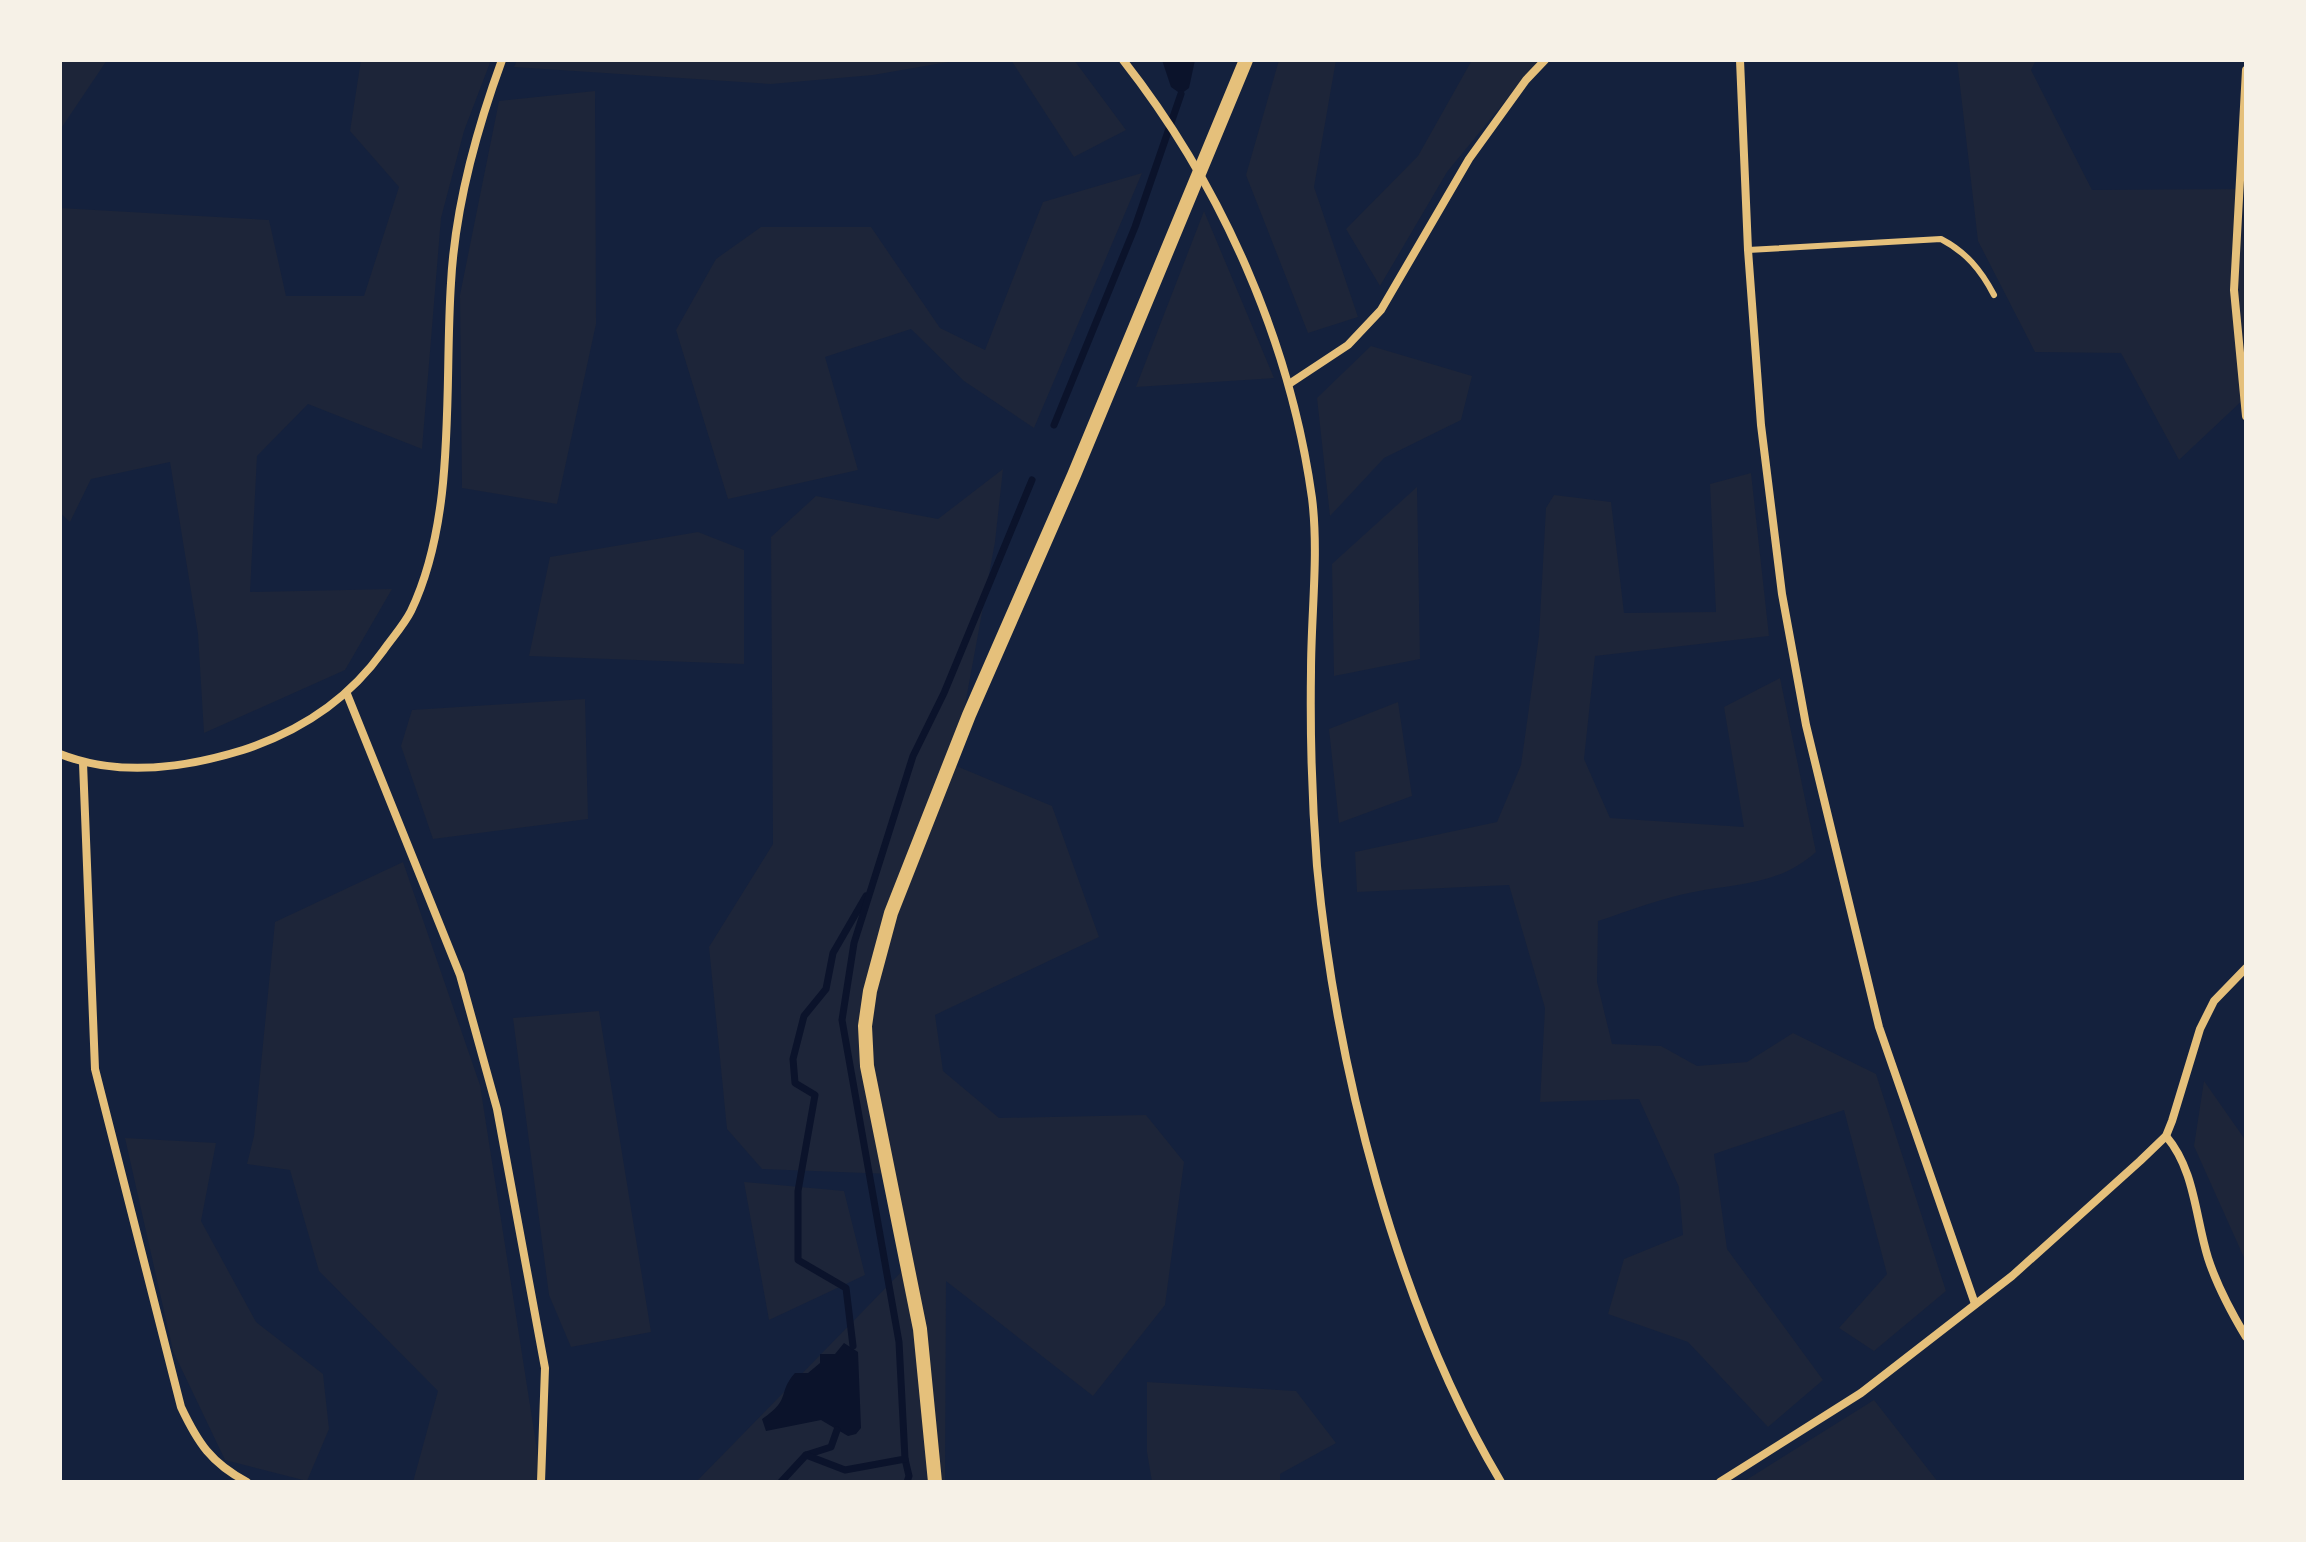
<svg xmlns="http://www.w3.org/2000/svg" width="2306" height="1542" viewBox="0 0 2306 1542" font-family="'Noto Sans',sans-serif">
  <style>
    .green { fill: #1d2539 }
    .water { fill: #0b132b }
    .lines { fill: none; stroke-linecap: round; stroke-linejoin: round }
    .stream { stroke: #0b132b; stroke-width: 7 }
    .service { stroke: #e5c07b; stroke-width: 6 }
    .minor { stroke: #e5c07b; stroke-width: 8 }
    .tertiary { stroke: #e5c07b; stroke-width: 14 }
  </style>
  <rect width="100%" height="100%" fill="#14213d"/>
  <g class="green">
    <path d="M60,60H107L60,130Z"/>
    <path d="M361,60H491L464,131L441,218L422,449L308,404L257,456L250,592L392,589L345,670L204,733L198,634L170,462L91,479L70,522L60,513V208L269,220L286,296H364L399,187L350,131Z"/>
    <path d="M517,60H960L873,75L771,84L514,67Z"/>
    <path d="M1011,60H1074L1126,130L1074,157Z"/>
    <path d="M1279,60H1336L1314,187L1358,317L1308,333L1246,175Z"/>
    <path d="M1472,60H1539L1447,172L1380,286L1346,229L1418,156Z"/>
    <path d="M1957,60H2036L2031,70L2092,190L2242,189L2246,397L2179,460L2121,353L2035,352L1978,241Z"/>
    <path d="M595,91L596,324L557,504L462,488L460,295L499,101Z"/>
    <path d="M1142,173L1034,428L964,381L911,329L825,357L858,470L728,499L676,330L716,259L761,227H871L940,328L985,350L1043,202Z"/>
    <path d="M1204,211L1274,378L1136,387Z"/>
    <path d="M1371,346L1472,376L1461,420L1384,458L1330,516L1317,398Z"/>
    <path d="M1003,469L995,542L954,765L1052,806L1099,937L935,1015L943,1071L999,1118L1146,1115L1184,1162L1165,1305L1093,1396L946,1281L945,1482H696L909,1264L891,1174L762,1169L727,1129L709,947L773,844L771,537L816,496L938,519Z"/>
    <path d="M1751,473L1769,636L1595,656L1584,759L1610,818L1744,827L1724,707L1780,678L1816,852C1779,885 1740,883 1694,892C1661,898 1629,911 1598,921L1597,982L1612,1044L1661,1046L1697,1066L1747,1062L1793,1033L1876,1074L1946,1291L1874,1351L1839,1328L1887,1274L1844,1110L1714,1154L1727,1249L1823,1380L1768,1427L1688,1342L1608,1314L1624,1259L1683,1235L1679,1187L1639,1099L1540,1102L1545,1008L1509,885L1357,892L1355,852L1497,822L1521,765L1539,636L1546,508L1554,495L1611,502L1624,613L1716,612L1710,484Z"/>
    <path d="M1417,487L1420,659L1334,676L1332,564Z"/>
    <path d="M698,532L744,550V664L529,656L550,557Z"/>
    <path d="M585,699L588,819L433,839L401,746L412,710Z"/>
    <path d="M1398,702L1412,796L1339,823L1329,729Z"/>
    <path d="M403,862L480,1085L542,1482H413L438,1391L319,1271L290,1170L247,1164L254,1136L275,922Z"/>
    <path d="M599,1011L651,1332L571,1347L549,1295L513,1018Z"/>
    <path d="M2204,1081L2246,1141V1262L2194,1146Z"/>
    <path d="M125,1138L216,1143L201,1221L256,1322L323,1374L329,1429L307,1481L225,1460L173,1351Z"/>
    <path d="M744,1182L844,1191L865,1275L769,1320Z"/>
    <path d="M1147,1382L1296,1391L1336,1443L1280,1474V1482H1152L1147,1452Z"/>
    <path d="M1874,1400L1938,1482H1743Z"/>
  </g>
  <g class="water">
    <path d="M1162,60H1195L1189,88L1181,94L1171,87Z"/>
    <path d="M844,1343L858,1352L861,1428L856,1434L848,1436L821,1420L766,1431L762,1419C792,1399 777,1393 795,1373H808L820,1363V1354H835Z"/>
  </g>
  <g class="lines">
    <g class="stream">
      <path d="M1054,425L1135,227L1181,94"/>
      <path d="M853,1346L846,1288L798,1260V1191L815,1095L795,1083L793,1059L804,1016L826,989L833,953L866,896"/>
      <path d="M806,1455L831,1447L837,1430"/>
      <path d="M905,1459L909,1476L907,1482"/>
      <path d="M781,1482L806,1455L845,1470L905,1459L899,1342L842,1020L854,943L913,756L944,693L1032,480"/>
    </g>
    <path class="service" d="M1748,250L1941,239C1966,252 1981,270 1994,295"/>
    <g class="minor">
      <path d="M1123,60C1221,185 1290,340 1312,498C1319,554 1311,614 1311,671C1310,735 1312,801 1317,866C1336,1067 1397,1308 1501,1482"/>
      <path d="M1740,60L1748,250L1761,425L1782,594L1806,725L1879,1027L1975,1304"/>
      <path d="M2246,70L2234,290L2246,416"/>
      <path d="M1289,384L1348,345L1381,310L1469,159L1526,80L1545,60"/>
      <path d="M347,694L460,975L497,1109L545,1368L541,1482"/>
      <path d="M60,754C118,777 185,768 243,750C301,731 348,700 383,651C392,638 404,625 411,611C457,515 444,387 451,283C455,207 476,131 502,60"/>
      <path d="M83,763L95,1069L181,1407C198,1443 211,1463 247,1482"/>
      <path d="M2166,1136C2195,1170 2195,1216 2208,1258C2217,1286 2231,1312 2246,1337"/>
      <path d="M1720,1482L1861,1393L2012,1276L2140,1161L2166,1136L2172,1121L2200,1029L2214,1001L2246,968"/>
    </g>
    <path class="tertiary" d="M935,1482L920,1329L867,1066L865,1026L870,991L891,913L969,715L1074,475L1246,60"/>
  </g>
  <rect width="2306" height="1542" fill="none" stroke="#f6f1e7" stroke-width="124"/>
</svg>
